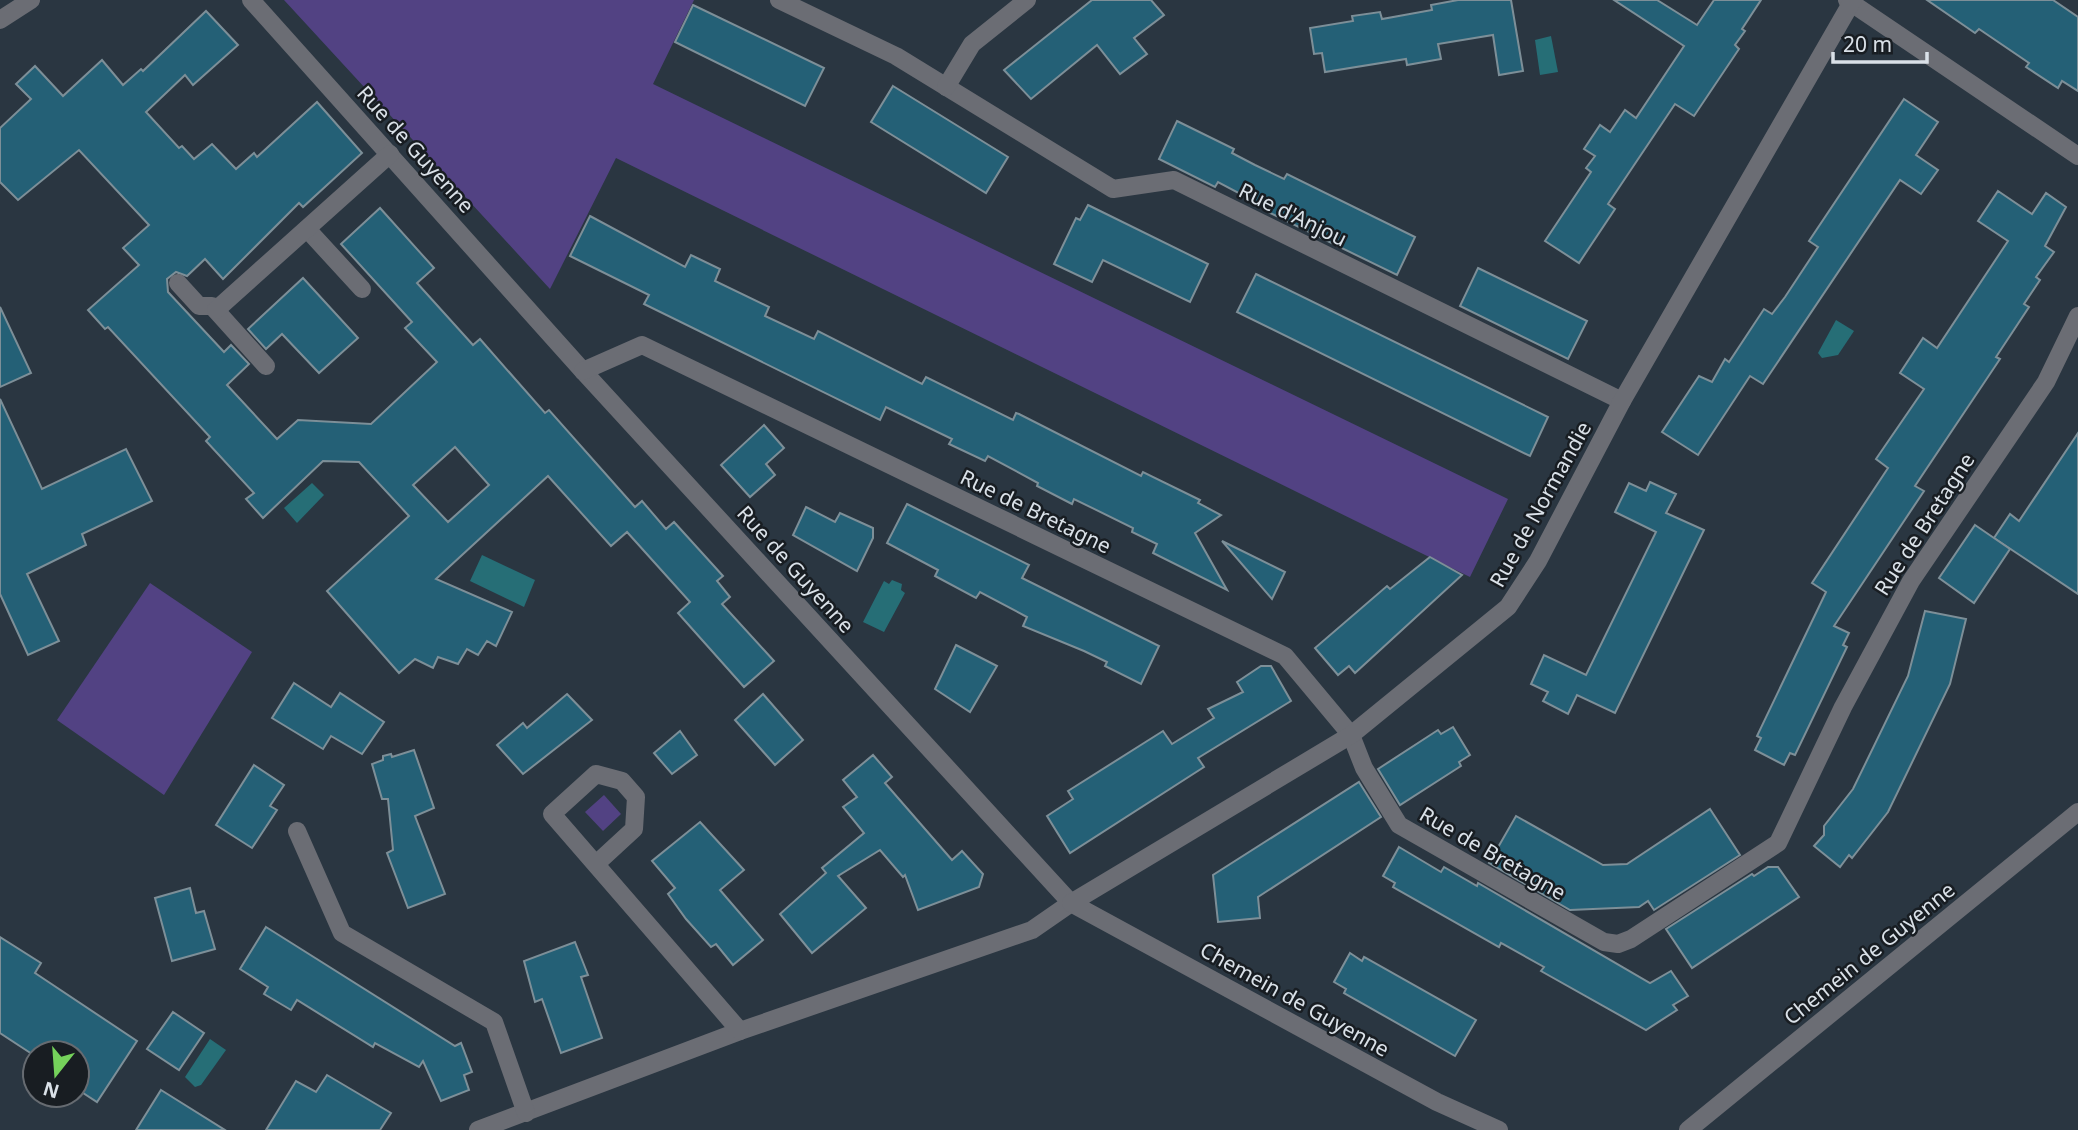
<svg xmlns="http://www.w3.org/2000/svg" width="2078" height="1130" viewBox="0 0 2078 1130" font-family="'Noto Sans',sans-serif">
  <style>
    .green { fill: #524283 }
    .water { fill: #266e76 }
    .building { fill: #246076; stroke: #7d8f98; stroke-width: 2; fill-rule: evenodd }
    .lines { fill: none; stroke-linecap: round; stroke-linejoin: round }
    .minor { stroke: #6b6d74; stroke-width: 18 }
    .labels { text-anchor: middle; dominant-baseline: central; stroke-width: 5; stroke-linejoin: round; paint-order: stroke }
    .street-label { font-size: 21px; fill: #dae1e8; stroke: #181d22 }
  </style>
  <rect width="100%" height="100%" fill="#2a3641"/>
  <g class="green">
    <path d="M284,0H694L653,84L1508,499L1470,577L616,158L550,289Z"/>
    <path d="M150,583L252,652L164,795L57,720Z"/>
    <path d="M604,795L621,814L603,831L585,812Z"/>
  </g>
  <g class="water">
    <path d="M1551,36L1558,72L1540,75L1535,40Z"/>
    <path d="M1836,320L1854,331L1838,355L1822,358L1818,353Z"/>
    <path d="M312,483L324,495L297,523L284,508Z"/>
    <path d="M482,555L535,580L524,607L470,581Z"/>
    <path d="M892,580L902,584L901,590L905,593L884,632L863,622L884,581L889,584Z"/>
    <path d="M210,1039L226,1050L201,1085L195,1087L185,1077Z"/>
  </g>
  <g class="building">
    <path d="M1092,0H1151L1164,15L1134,38L1147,54L1120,74L1097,45L1031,99L1004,70Z"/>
    <path d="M1458,0H1511L1523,71L1499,75L1493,35L1438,44L1441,59L1407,65L1406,59L1325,72L1322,53L1314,54L1310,28L1353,21L1352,16L1380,12L1382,19L1432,10L1431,5Z"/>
    <path d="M1614,0H1657L1697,25L1714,0H1761L1742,29L1745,31L1735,45L1739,49L1694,116L1675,104L1608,204L1615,209L1579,263L1545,241L1591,172L1586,168L1595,156L1584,149L1600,125L1610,132L1625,110L1636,118L1684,46Z"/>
    <path d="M1927,0H2053L2078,17V91L2062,81L2058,88L2026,67L2029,63L1979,29L1975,33Z"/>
    <path d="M693,5L824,68L805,106L675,42Z"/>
    <path d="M206,11L238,45L193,85L185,75L146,112L179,148L182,146L194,159L212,144L236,169L254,153L257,157L317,102L362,153L303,207L299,203L223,279L205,259L187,276L176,272L167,279L168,292L224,352L231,345L249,364L227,385L277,439L298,420L371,424L437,362L405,328L412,322L341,244L380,208L434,268L417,283L473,345L480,339L545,413L549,410L635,507L642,501L666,529L674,522L723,576L717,581L730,597L722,604L774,661L744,687L678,613L690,602L627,532L611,546L548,476L436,579L512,612L496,646L487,641L478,655L467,649L458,664L438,657L433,668L415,659L399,673L327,591L409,516L359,462L323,461L263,518L246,499L254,493L206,441L210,437L108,327L105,329L88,310L139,265L123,248L149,225L79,150L18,200L0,182V128L31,99L16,84L35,66L63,96L102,60L123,85L141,69L143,71ZM455,447L489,485L448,522L413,485Z"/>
    <path d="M893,86L1008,157L986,193L871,122Z"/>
    <path d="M1904,99L1938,122L1916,155L1938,170L1921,194L1900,180L1763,384L1750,376L1698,455L1662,432L1699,376L1712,382L1725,359L1729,362L1764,309L1772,314L1785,297L1818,247L1809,241Z"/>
    <path d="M1177,121L1234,149L1232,153L1255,165L1284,179L1287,174L1415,237L1397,275L1268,212L1269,209L1218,182L1215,187L1159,159Z"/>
    <path d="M1998,191L2032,214L2046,193L2066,207L2045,246L2054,252L2036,277L2040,280L2024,304L2029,307L1996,357L2000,359L1915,486L1924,491L1834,626L1849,633L1843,645L1847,647L1795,755L1790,753L1784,765L1755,750L1761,738L1757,736L1826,592L1812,583L1888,468L1876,459L1924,389L1900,373L1923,338L1937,348L2008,241L1978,221Z"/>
    <path d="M1088,205L1208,264L1190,302L1103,260L1092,282L1054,264L1076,218L1080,220Z"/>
    <path d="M590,216L685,267L691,255L720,269L715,281L769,307L765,316L814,339L818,331L922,384L926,377L1013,420L1016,413L1019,414L1141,476L1143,472L1200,500L1198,503L1221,515L1195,533L1227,590L1153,553L1157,544L1132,532L1133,528L1074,499L1072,504L1037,486L1038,483L988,456L985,461L949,444L952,439L886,407L880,420L644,304L649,295L570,256Z"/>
    <path d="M1478,268L1587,321L1568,359L1460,306Z"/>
    <path d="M1256,274L1548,417L1530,456L1237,312Z"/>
    <path d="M303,278L358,338L319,373L282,334L266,349L248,329Z"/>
    <path d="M0,307L31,373L0,387Z"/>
    <path d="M0,399L42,489L126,449L152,501L82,534L86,545L27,574L59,641L28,655L0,594Z"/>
    <path d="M764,425L784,448L766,464L775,475L750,497L721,465Z"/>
    <path d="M2078,433V594L1994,538L2010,514L2019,521Z"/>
    <path d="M1650,482L1676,494L1666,513L1704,530L1615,713L1577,695L1568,714L1543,701L1548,692L1531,684L1544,655L1586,675L1656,532L1615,512L1629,483L1646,491Z"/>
    <path d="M907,504L1029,565L1022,578L1159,646L1141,684L1105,666L1107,662L1084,651L1023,626L1027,617L980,592L976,598L935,576L938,570L887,543Z"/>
    <path d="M806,507L835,522L840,513L873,528V538L857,571L793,535Z"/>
    <path d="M1975,525L2010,549L1974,603L1939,578Z"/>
    <path d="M1222,541L1285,572L1272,599Z"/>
    <path d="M1430,557L1462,575L1355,673L1349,666L1338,675L1315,648L1387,586L1390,589Z"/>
    <path d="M1925,611L1966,619L1950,684L1888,812L1852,858L1849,855L1840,867L1814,846L1824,835V826L1853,789L1908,676Z"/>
    <path d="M956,645L997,666L970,712L935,689Z"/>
    <path d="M1261,666H1271L1291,701L1198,758L1204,767L1070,853L1047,816L1073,799L1068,791L1163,731L1172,744L1214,718L1208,709L1243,692L1237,682Z"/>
    <path d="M294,683L331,707L340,693L384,722L362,754L331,736L323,749L272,718Z"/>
    <path d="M567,694L592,720L523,774L497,745L523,723L527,728Z"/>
    <path d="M763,694L803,740L775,765L735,720Z"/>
    <path d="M1453,727L1470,755L1459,762L1461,766L1400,805L1378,769L1438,730L1441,734Z"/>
    <path d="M680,731L697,755L672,774L654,753Z"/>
    <path d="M414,750L434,808L415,816L445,894L408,908L387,853L393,850L388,799H382L372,764L383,760V756L391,754L392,757Z"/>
    <path d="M873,755L892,777L885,783L952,860L962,851L983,874L979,887L918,910L905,875L903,877L880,850L838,876L866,908L812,953L780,914L826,873L822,868L864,833L843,807L857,797L843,780Z"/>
    <path d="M254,765L284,785L270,806L277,810L252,848L216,825Z"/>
    <path d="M1359,782L1381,817L1258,897L1260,918L1218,922L1213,875Z"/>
    <path d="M1710,809L1740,855L1654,910L1648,901L1639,907L1570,910L1489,863L1516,816L1603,865L1627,864Z"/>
    <path d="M700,822L744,870L720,890L763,940L733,965L716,944L711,947L686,919L668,894L675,888L652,861Z"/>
    <path d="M1399,847L1441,872L1444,867L1477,886L1478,883L1650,983L1671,971L1688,996L1673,1005L1677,1010L1646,1030L1541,971L1544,967L1501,943L1499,947L1393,887L1395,883L1383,876Z"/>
    <path d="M1768,867H1778L1799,897L1692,968L1666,929L1752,874L1754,876Z"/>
    <path d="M190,888L196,913L204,911L215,949L172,961L155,898Z"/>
    <path d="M266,927L455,1046L461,1043L472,1072L464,1075L469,1090L441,1101L423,1061L419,1067L375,1043L373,1047L297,1000L291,1010L264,994L268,987L240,969Z"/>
    <path d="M0,937L41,963L35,973L137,1041L97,1102L77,1089V1053H35V1056L0,1033Z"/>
    <path d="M575,942L588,975L581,977L602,1038L561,1053L542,999L535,1002L524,961Z"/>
    <path d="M1350,953L1362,961L1364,957L1476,1020L1455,1056L1344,993L1346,989L1334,982Z"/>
    <path d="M173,1012L204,1033L179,1070L147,1049Z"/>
    <path d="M327,1075L391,1113L380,1130H266L296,1081L316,1092Z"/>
    <path d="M161,1090L225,1130H136Z"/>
  </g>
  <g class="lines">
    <g class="minor">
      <path d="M251,0L583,371L1071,903L1032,930L740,1031L478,1130"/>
      <path d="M779,0L896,56L1113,189L1174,180L1622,401"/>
      <path d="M1847,0L2078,156"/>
      <path d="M0,20L31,0"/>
      <path d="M946,87L972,44L1027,0"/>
      <path d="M307,229L362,289"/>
      <path d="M178,283L199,306H212L266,366"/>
      <path d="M216,310L390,154"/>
      <path d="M583,371L642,345L1285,656L1351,735L1364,768L1399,825L1604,942L1618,944L1631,939L1778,843L1843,707L1911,581L2046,382L2078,316"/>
      <path d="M297,831L342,933L494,1022L526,1113"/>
      <path d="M596,864L634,829L636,797L622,781L596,774L552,814L740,1031"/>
      <path d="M1499,1130L1437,1102L1071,903L1351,735L1508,607L1538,561L1622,401L1853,0"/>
      <path d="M1688,1130L2078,812"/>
    </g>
  </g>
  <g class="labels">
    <g class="street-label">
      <text transform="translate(416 149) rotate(48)">Rue de Guyenne</text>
      <text transform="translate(1293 214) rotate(26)">Rue d'Anjou</text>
      <text transform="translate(1540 504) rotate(-61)">Rue de Normandie</text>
      <text transform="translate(1036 511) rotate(26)">Rue de Bretagne</text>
      <text transform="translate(1924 524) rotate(-57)">Rue de Bretagne</text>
      <text transform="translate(796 569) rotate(48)">Rue de Guyenne</text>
      <text transform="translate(1493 853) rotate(30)">Rue de Bretagne</text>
      <text transform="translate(1869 953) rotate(-39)">Chemein de Guyenne</text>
      <text transform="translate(1295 999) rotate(29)">Chemein de Guyenne</text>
    </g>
  </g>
  <g transform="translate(56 1074) rotate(197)"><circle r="33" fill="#181d22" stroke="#666b71" stroke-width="2"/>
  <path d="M0-5L12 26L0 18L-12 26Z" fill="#75d25b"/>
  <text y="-10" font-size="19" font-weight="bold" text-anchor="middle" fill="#dae1e8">N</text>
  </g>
  <path d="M1833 52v10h94v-10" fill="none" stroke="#dae1e8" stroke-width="3.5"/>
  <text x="1843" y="52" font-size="21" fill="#dae1e8" stroke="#181d22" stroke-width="5" paint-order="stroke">20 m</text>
</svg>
